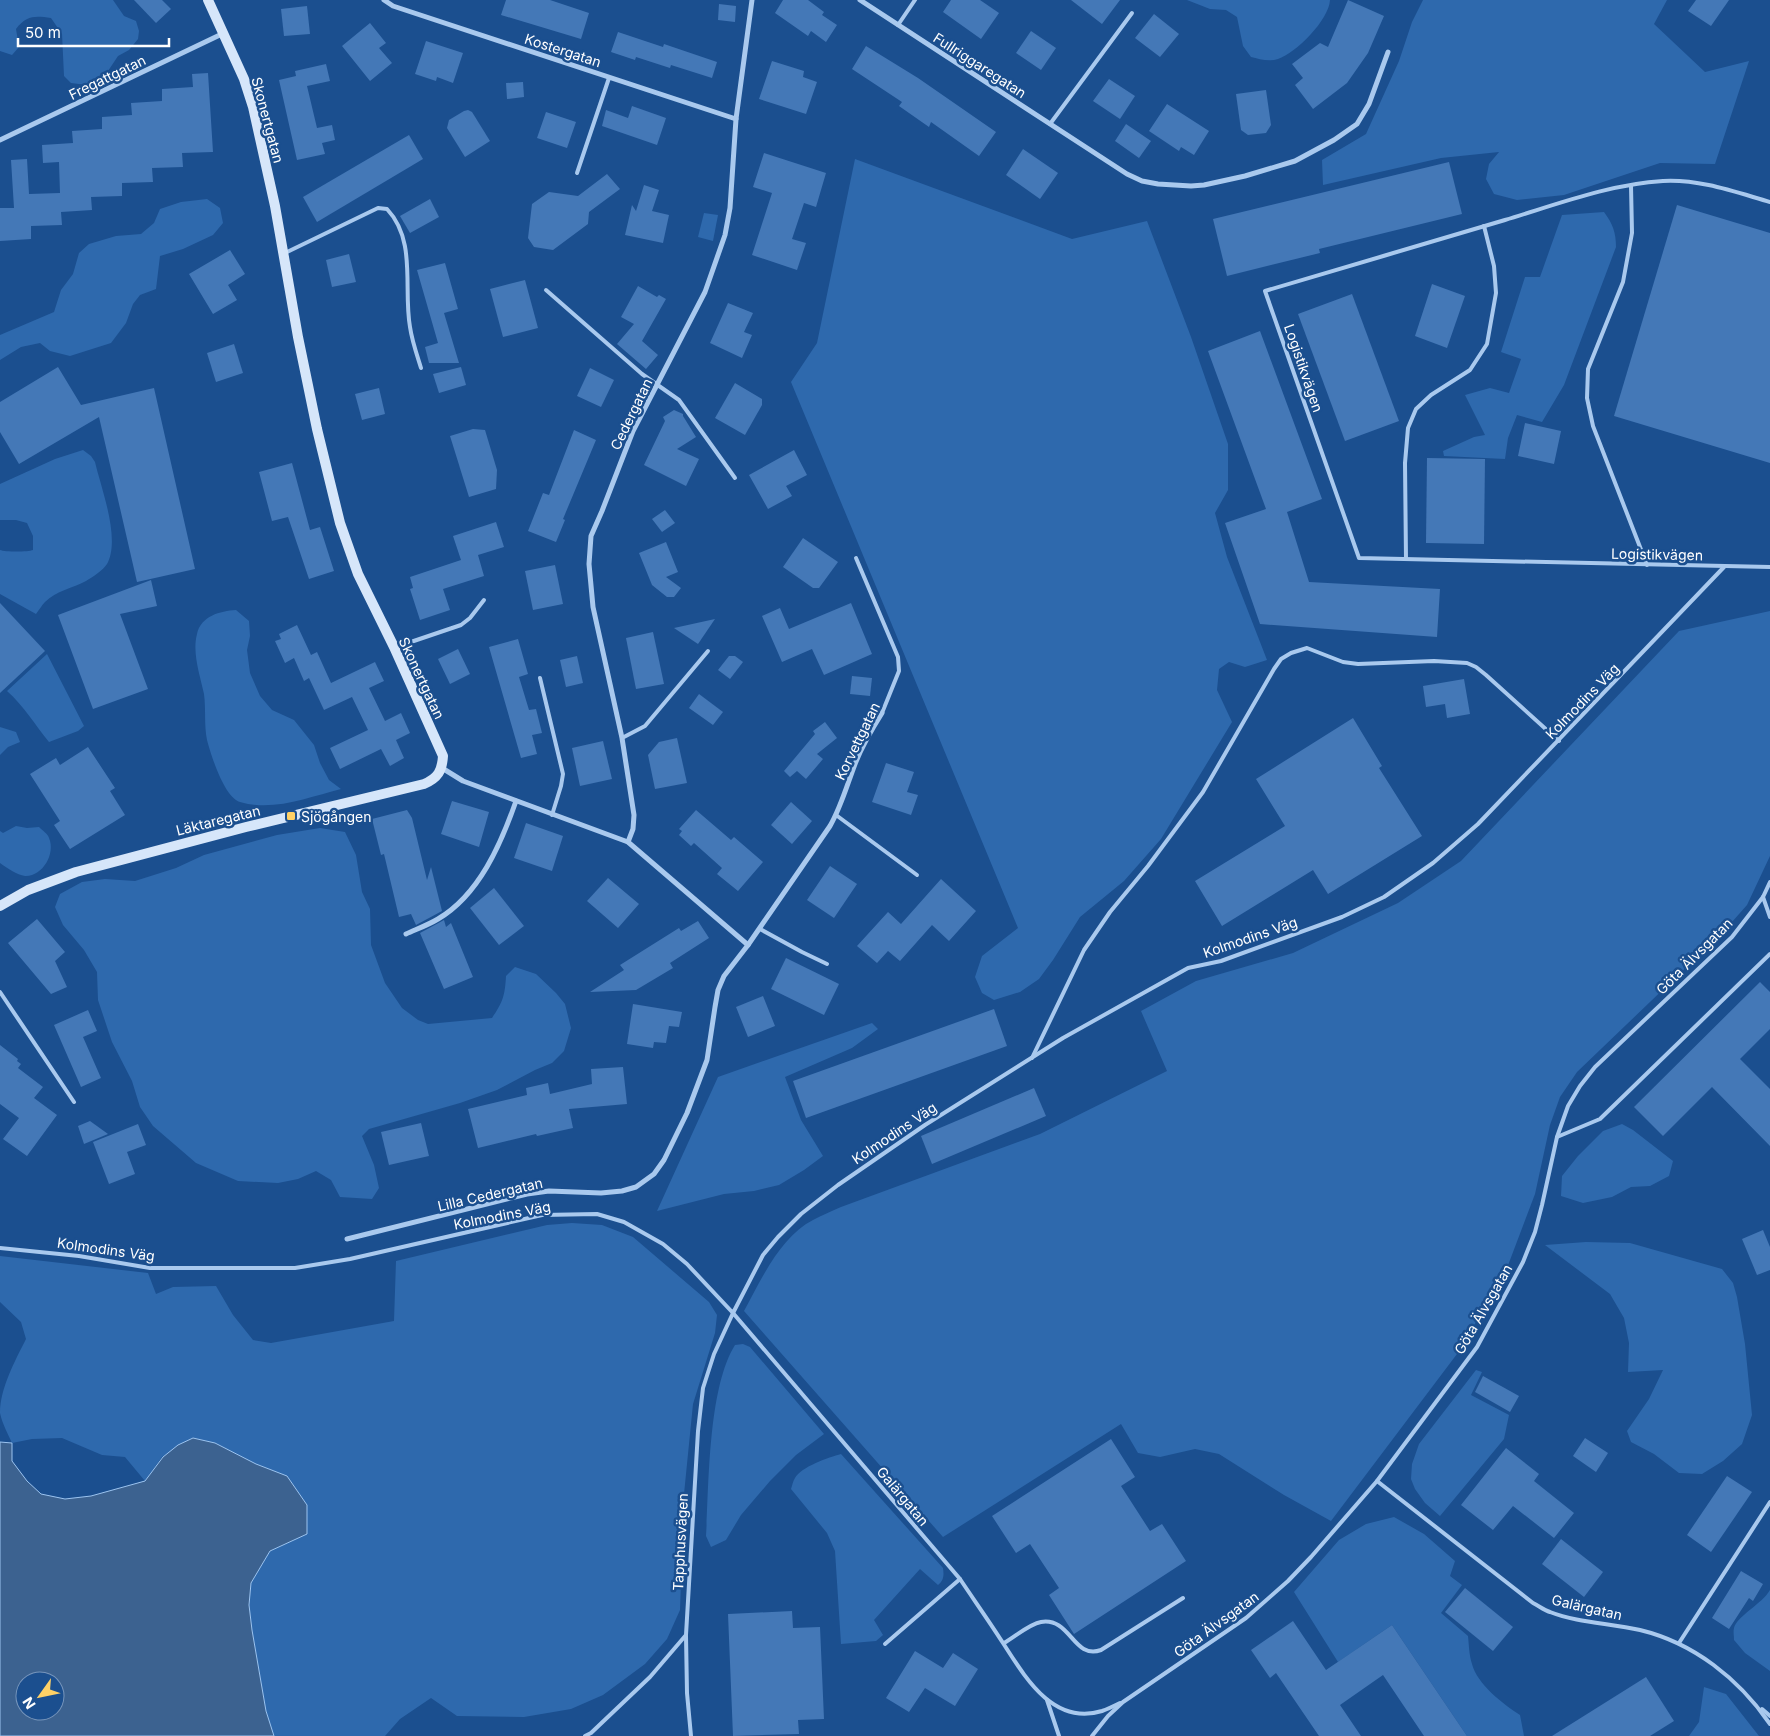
<svg xmlns="http://www.w3.org/2000/svg" width="1770" height="1736" viewBox="0 0 1770 1736" font-family="Inter,sans-serif">
  <style>
    .green { fill: #2e69ad }
    .water { fill: #3c6290; stroke: #9cc4f0; fill-rule: evenodd }
    .building { fill: #4478b7 }
    .lines { fill: none; stroke-linecap: round; stroke-linejoin: round }
    .lane { stroke: #a9c9ee; stroke-width: 4 }
    .street { stroke: #a9c9ee; stroke-width: 5 }
    .secondary { stroke: #d6e6fa; stroke-width: 10 }
    .poi-dot { fill: #ffd166; stroke: #1b4f8f; stroke-width: 2 }
    .labels { text-anchor: middle; dominant-baseline: central; stroke-width: 5; stroke-linejoin: round; paint-order: stroke }
    .street-label { font-size: 14px; fill: #fff; stroke: #1b4f8f }
    .poi-label { font-size: 14px; fill: #fff; stroke: #1b4f8f; text-anchor: start }
  </style>
  <rect width="100%" height="100%" fill="#1b4f8f"/>
  <g class="green">
    <path d="M0,0H113L124,16L136,21L139,31L138,39L129,50L118,56L104,77L87,85L71,83L64,76L62,34L51,18C35,16 27,15 16,29L19,47L12,55L0,51Z"/>
    <path d="M1187,0H1330C1329,20 1296,53 1278,59C1269,62 1259,59 1251,57L1243,46L1237,17L1226,10L1210,9Z"/>
    <path d="M1423,0H1667L1654,24L1705,72L1749,61L1715,164L1660,163L1564,195L1517,200L1494,194L1486,179L1489,164L1499,152L1441,158L1323,185L1322,160L1366,134L1399,61L1412,22Z"/>
    <path d="M855,159L1072,239L1147,221L1191,337L1228,444V490L1215,513L1227,557L1267,660L1245,667L1229,662L1219,669L1217,690L1232,722L1161,839L1124,881L1080,917L1053,960L1039,979L1020,992L994,1000L982,993L975,977L982,956L1018,928L791,382L817,343Z"/>
    <path d="M207,199L220,208L223,223L213,235L183,249L160,256L156,289L140,295L133,304L126,323L111,343L70,356L50,351L40,343L21,347L0,360V335L54,312L61,290L73,274L79,253L89,244L116,236L141,234L154,223L160,209L181,202Z"/>
    <path d="M1604,212C1613,224 1616,233 1616,247L1564,385L1542,422L1517,415L1508,438L1505,459L1444,456L1443,451L1474,437L1485,435L1465,395L1490,388L1509,393L1521,359L1501,352L1525,277H1540L1562,215Z"/>
    <path d="M704,213L718,215L713,241L698,237Z"/>
    <path d="M83,450L91,456L95,462C101,488 121,539 107,564C103,570 93,577 86,581C73,588 56,591 45,602C42,605 39,610 36,614L0,594V550C5,552 28,552 33,550V536L27,523L16,520H0V484L55,459Z"/>
    <path d="M236,610L249,621L250,636L247,650L250,673L260,696L272,710L294,720L314,745L320,763L329,780L341,789C309,797 273,812 240,802C224,797 211,755 207,740C204,725 206,709 204,694C200,675 192,653 197,634C201,616 220,611 236,610Z"/>
    <path d="M1770,611V856L1747,905L1724,931L1577,1072L1560,1097L1550,1125L1535,1194L1507,1268L1460,1350L1331,1521L1284,1495L1219,1454L1195,1449L1160,1457L1138,1453L1121,1424L943,1537L744,1311C761,1280 780,1237 813,1220C822,1215 832,1211 841,1207L1040,1134L1167,1071L1141,1011L1196,981L1293,953L1398,903L1461,861L1679,631Z"/>
    <path d="M47,654L84,726L78,731L49,742C35,725 24,706 7,691Z"/>
    <path d="M0,727L16,732L20,742L8,747L0,755Z"/>
    <path d="M16,826L27,828L39,827C42,830 48,834 49,838C56,854 42,877 25,876C17,875 7,868 0,863V831L3,833Z"/>
    <path d="M320,828L345,832L356,855L362,892L370,909L371,945L385,983L402,1008L418,1020L428,1024L492,1018C503,1002 505,995 506,976L515,967L536,974L556,993L565,1004L571,1028L564,1051L552,1063L535,1070L497,1090L460,1103L369,1129L362,1136L374,1165L379,1188L372,1199L340,1197L331,1180L316,1171L298,1179L278,1183L238,1181L196,1163L153,1126L140,1107L132,1081L112,1042L98,1000L97,972L84,950L63,925L55,907L60,894L82,882L105,879L135,881L176,868L204,855L277,835Z"/>
    <path d="M872,1023L878,1029L852,1048L785,1077L801,1120L823,1156L804,1170L779,1185L754,1191L724,1194L657,1211L718,1077Z"/>
    <path d="M1622,1124L1633,1130L1673,1161L1669,1176L1650,1186L1631,1187L1612,1197L1583,1203L1561,1196L1562,1176L1578,1156L1603,1131Z"/>
    <path d="M572,1223L602,1225L633,1237L709,1302L717,1315L715,1333L693,1404L684,1494L680,1610L667,1639L645,1664L603,1695L571,1709L524,1717L457,1716L431,1698L400,1719L385,1736H274L266,1711L252,1630L249,1605L251,1583L270,1551L307,1534V1505L287,1476L256,1464L215,1443L193,1438L162,1457L145,1481L125,1457L102,1455L62,1438L32,1439L12,1443C8,1434 2,1423 0,1413C0,1388 15,1361 26,1339L21,1322L0,1302V1256L148,1273L156,1294L173,1287L216,1286L233,1315L253,1340L271,1343L394,1321L396,1261L547,1225Z"/>
    <path d="M1586,1242L1630,1243L1722,1269L1733,1283L1737,1297L1745,1344L1752,1415L1742,1444L1723,1461L1702,1474L1679,1473L1654,1454L1631,1442L1627,1431L1649,1399L1663,1370L1628,1372L1629,1343L1624,1318L1610,1294L1545,1245Z"/>
    <path d="M743,1344L750,1347L824,1434L796,1455L770,1481L741,1515L726,1540L711,1547L706,1536C709,1485 708,1388 735,1345Z"/>
    <path d="M1476,1370L1482,1372L1471,1395L1509,1415L1504,1439L1440,1516L1425,1503L1415,1489L1411,1479L1412,1464L1419,1444Z"/>
    <path d="M841,1454L943,1568C944,1575 944,1580 938,1585L920,1569L874,1620L883,1635L876,1641L841,1644L835,1551L827,1533L791,1489C792,1486 793,1481 795,1478C801,1467 829,1457 841,1454Z"/>
    <path d="M1394,1517L1424,1534L1455,1561L1450,1576L1462,1585L1441,1613L1468,1636C1469,1645 1469,1655 1472,1664C1477,1684 1503,1704 1520,1715L1524,1736H1467L1392,1625L1338,1662L1294,1592L1339,1540L1366,1524Z"/>
    <path d="M1770,1590V1671L1745,1653L1734,1640C1734,1636 1733,1631 1734,1628C1737,1616 1762,1604 1770,1590Z"/>
    <path d="M1704,1687L1726,1694L1759,1736H1689L1699,1722Z"/>
  </g>
  <path class="water" d="M193,1438L215,1443L256,1464L287,1476L307,1505V1534L270,1551L251,1583L249,1605L252,1630L266,1711L274,1736H0V1442L12,1443V1461L27,1481L41,1494L65,1499L91,1496L145,1481L163,1457L178,1445ZM25,1681H55V1711H25Z"/>
  <g class="building">
    <path d="M134,0H162L171,9L156,23Z"/>
    <path d="M506,0H550L589,13L581,39L501,15Z"/>
    <path d="M783,0H808L824,12L822,15L837,25L826,42L811,31L808,36L775,13Z"/>
    <path d="M951,0H980L999,13L981,39L943,12Z"/>
    <path d="M1071,0H1120L1102,24Z"/>
    <path d="M1348,0L1384,16L1368,53L1347,83L1313,109L1295,85L1303,78L1292,64L1320,43L1328,47Z"/>
    <path d="M1696,0H1729L1711,26L1688,11Z"/>
    <path d="M719,4L736,6L735,22L718,20Z"/>
    <path d="M307,6L310,34L284,36L281,9Z"/>
    <path d="M1154,14L1179,34L1160,57L1135,38Z"/>
    <path d="M370,23L386,43L379,48L392,63L370,81L342,46Z"/>
    <path d="M1031,31L1056,48L1041,70L1016,53Z"/>
    <path d="M618,32L663,47L664,44L717,62L712,78L671,65L670,68L636,57L635,60L611,52Z"/>
    <path d="M426,41L463,53L453,83L437,77L436,81L415,74Z"/>
    <path d="M866,46L918,78L996,132L979,156L931,122L929,127L899,106L902,102L852,69Z"/>
    <path d="M772,61L804,71L803,77L817,82L806,114L759,99Z"/>
    <path d="M326,64L330,81L307,86L317,128L332,125L335,140L322,143L325,154L297,160L279,80L296,76L295,71Z"/>
    <path d="M208,73L213,152L182,153L183,167L152,168L153,182L122,183V196L91,197L92,210L61,212L62,225L31,226V239L0,241V208H14L11,160L27,159L29,194L60,193L59,162L43,163L42,145L73,143L72,131L102,129V117L132,115L131,103L162,101V89L193,87L192,74Z"/>
    <path d="M1109,79L1135,96L1120,119L1093,101Z"/>
    <path d="M523,82L524,97L507,99L506,83Z"/>
    <path d="M1266,90L1271,125L1266,133L1248,135L1241,130L1236,94Z"/>
    <path d="M1167,104L1209,131L1194,155L1181,147L1179,151L1149,131Z"/>
    <path d="M632,106L666,118L657,145L602,126L606,110L628,118Z"/>
    <path d="M468,110L472,112L490,141L465,157L447,128L449,120L464,111Z"/>
    <path d="M546,112L576,122L567,148L537,138Z"/>
    <path d="M1126,124L1151,141L1139,158L1115,141Z"/>
    <path d="M409,135L423,159L317,222L303,197Z"/>
    <path d="M1023,149L1058,173L1040,199L1006,175Z"/>
    <path d="M764,153L826,173L816,207L804,203L792,239L806,243L797,270L752,255L772,193L753,187Z"/>
    <path d="M1449,162L1462,214L1319,249L1320,253L1227,276L1213,219Z"/>
    <path d="M607,174L620,189L589,212L588,224L553,250L534,247L528,238L532,204L549,192L578,196Z"/>
    <path d="M644,185L659,190L652,211L669,215L663,243L625,235L632,205L636,211Z"/>
    <path d="M430,199L439,217L410,233L400,216Z"/>
    <path d="M1677,205L1770,233V463L1614,416Z"/>
    <path d="M230,250L245,274L228,285L237,300L213,314L189,274Z"/>
    <path d="M349,254L356,282L332,287L326,260Z"/>
    <path d="M445,263L458,309L444,313L459,363H429L425,347L438,343L417,270Z"/>
    <path d="M525,280L538,328L503,337L490,289Z"/>
    <path d="M1432,284L1465,296L1447,348L1415,336Z"/>
    <path d="M638,286L657,297L659,295L666,299L642,341L658,355L646,369L617,344L634,324L621,317Z"/>
    <path d="M1352,294L1399,421L1345,441L1298,314Z"/>
    <path d="M728,303L753,313L744,332L752,335L742,358L710,343Z"/>
    <path d="M1260,331L1322,499L1287,512L1309,582L1440,589L1437,637L1260,624L1225,523L1266,509L1208,351Z"/>
    <path d="M234,344L243,373L216,382L207,353Z"/>
    <path d="M58,367L81,405L154,388L195,569L137,582L99,417L19,464L0,432V402Z"/>
    <path d="M461,367L466,385L439,393L433,374Z"/>
    <path d="M590,368L614,380L601,407L577,396Z"/>
    <path d="M735,383L762,399V405L745,435L715,418Z"/>
    <path d="M379,388L385,414L362,420L355,394Z"/>
    <path d="M674,410L683,414V416L696,437L677,449L699,459L686,486L644,465L665,421L663,417Z"/>
    <path d="M1525,423L1561,431L1554,464L1518,456Z"/>
    <path d="M473,429L485,430L497,470L496,489L469,497L450,436Z"/>
    <path d="M574,430L596,440L563,519L565,520L556,542L528,531L543,493L549,495Z"/>
    <path d="M794,450L807,475L786,486L792,496L768,509L749,475Z"/>
    <path d="M1427,458L1485,459L1484,544L1426,543Z"/>
    <path d="M292,463L310,530L320,527L334,571L309,579L288,517L272,521L259,472Z"/>
    <path d="M665,510L675,523L662,532L652,519Z"/>
    <path d="M496,522L504,547L478,555L484,576L443,589L450,610L420,620L410,589L413,588L410,577L461,560L453,536Z"/>
    <path d="M803,538L838,562L819,588H813L783,567Z"/>
    <path d="M666,542L678,572L666,577L681,588L674,597H667L652,585L639,553Z"/>
    <path d="M555,565L563,604L533,610L525,571Z"/>
    <path d="M151,580L157,606L120,614L148,689L93,709L58,615Z"/>
    <path d="M0,603L45,651L0,693Z"/>
    <path d="M851,603L872,654L824,675L812,649L782,662L762,616L780,608L789,629Z"/>
    <path d="M715,619L698,644L674,628Z"/>
    <path d="M297,625L311,655L317,652L331,683L375,662L384,681L369,688L385,721L401,713L410,733L396,740L404,758L390,766L381,749L340,769L330,748L368,730L352,697L324,710L309,678L304,681L294,658L285,663L275,641L281,639L279,634Z"/>
    <path d="M653,632L664,684L636,689L626,638Z"/>
    <path d="M518,639L528,674L519,677L529,710L536,709L542,733L532,735L537,754L521,758L489,647Z"/>
    <path d="M458,649L470,674L450,684L438,659Z"/>
    <path d="M577,656L583,683L566,687L560,660Z"/>
    <path d="M729,656H735L743,662L730,679L718,670Z"/>
    <path d="M852,676L872,678L870,696L850,694Z"/>
    <path d="M1464,679L1470,714L1447,718L1445,704L1426,707L1423,686Z"/>
    <path d="M699,694L723,712L713,725L689,708Z"/>
    <path d="M1353,718L1382,766L1379,768L1422,836L1328,894L1313,870L1222,926L1195,881L1285,826L1256,779Z"/>
    <path d="M825,722L837,738L817,754L823,759L806,779L797,771L790,777L784,771L815,734L813,731Z"/>
    <path d="M677,738L687,783L655,789L648,755L659,742Z"/>
    <path d="M603,741L612,779L580,786L572,748Z"/>
    <path d="M88,747L115,788L110,791L125,815L70,849L54,825L60,821L30,774L56,758L60,765Z"/>
    <path d="M886,763L914,772L907,792L918,795L911,815L872,802Z"/>
    <path d="M452,801L489,812L479,847L441,834Z"/>
    <path d="M791,802L812,821L792,844L771,825Z"/>
    <path d="M407,810L412,818L427,880L431,867L442,911L416,925L411,914L399,917L384,854L381,855L372,819Z"/>
    <path d="M696,810L731,840L734,837L763,862L738,891L717,874L722,868L694,843L691,846L679,835L682,831L679,829Z"/>
    <path d="M526,823L563,836L552,871L514,858Z"/>
    <path d="M830,866L857,884L834,918L807,900Z"/>
    <path d="M608,878L639,904L618,928L587,901Z"/>
    <path d="M941,879L976,911L949,941L932,925L900,961L888,951L877,963L857,946L888,912L901,924Z"/>
    <path d="M494,888L524,926L499,945L470,908Z"/>
    <path d="M37,919L65,952L55,961L67,987L51,994L8,943Z"/>
    <path d="M444,920L446,927L451,923L473,977L444,989L420,933Z"/>
    <path d="M698,921L709,938L670,963L673,968L636,990L590,992L624,970L620,965L679,928L681,931Z"/>
    <path d="M786,958L839,984L824,1015L771,989Z"/>
    <path d="M1760,982L1770,992V1029L1740,1059L1770,1089V1146L1712,1087L1663,1136L1634,1107Z"/>
    <path d="M763,996L775,1026L748,1037L736,1007Z"/>
    <path d="M633,1004L682,1012L679,1027L669,1026L666,1043L654,1042L653,1048L627,1044Z"/>
    <path d="M994,1009L1007,1046L806,1118L793,1081Z"/>
    <path d="M88,1010L97,1031L83,1037L101,1078L81,1087L54,1025Z"/>
    <path d="M0,1045L18,1059L17,1061L21,1064L18,1068L43,1087L34,1098L57,1115L27,1156L3,1139L19,1118L0,1104Z"/>
    <path d="M623,1067L627,1104L569,1109L573,1128L537,1136L536,1134L478,1148L468,1109L527,1095L526,1088L548,1083L550,1094L592,1084L591,1069Z"/>
    <path d="M1034,1088L1046,1116L932,1164L921,1136Z"/>
    <path d="M90,1121L108,1134L84,1144L78,1126Z"/>
    <path d="M421,1123L429,1156L389,1165L381,1132Z"/>
    <path d="M138,1124L146,1145L127,1152L135,1174L109,1184L93,1142Z"/>
    <path d="M1763,1230L1770,1247V1270L1757,1275L1742,1239Z"/>
    <path d="M1483,1376L1519,1396L1510,1412L1475,1392Z"/>
    <path d="M1585,1438L1608,1453L1596,1472L1573,1456Z"/>
    <path d="M1111,1439L1135,1477L1121,1486L1150,1531L1162,1524L1186,1561L1074,1634L1049,1595L1059,1588L1030,1544L1016,1553L992,1516Z"/>
    <path d="M1506,1448L1539,1474L1534,1481L1574,1513L1554,1538L1513,1506L1493,1530L1461,1505Z"/>
    <path d="M1727,1476L1752,1492L1711,1552L1687,1535Z"/>
    <path d="M1561,1539L1603,1572L1584,1597L1542,1564Z"/>
    <path d="M1741,1571L1763,1584L1753,1601L1749,1598L1729,1629L1712,1618Z"/>
    <path d="M1465,1588L1513,1627L1493,1651L1445,1612Z"/>
    <path d="M792,1611L793,1628L820,1627L824,1719L798,1720L799,1734L733,1736L728,1614Z"/>
    <path d="M1293,1621L1326,1670L1392,1625L1467,1736H1424L1383,1675L1340,1705L1361,1736H1319L1276,1673L1270,1678L1251,1650Z"/>
    <path d="M915,1651L943,1668L953,1653L978,1669L955,1706L925,1688L909,1712L886,1698Z"/>
    <path d="M1646,1677L1674,1721L1650,1736H1552Z"/>
  </g>
  <g class="lines">
    <g class="lane">
      <path d="M898,25L915,0"/>
      <path d="M1050,124L1132,13"/>
      <path d="M577,173L609,78"/>
      <path d="M1631,186L1632,233L1623,282L1588,369L1587,398L1593,426L1647,565"/>
      <path d="M1770,202C1735,192 1700,179 1663,181C1610,184 1555,205 1505,220C1425,244 1345,267 1265,291L1359,558L1770,567"/>
      <path d="M285,253L378,208L387,209C417,241 403,288 410,327C412,341 417,355 421,368"/>
      <path d="M546,290L642,374L679,400L735,478"/>
      <path d="M856,558L898,657L899,671L882,713"/>
      <path d="M1406,559L1405,463L1408,428L1416,409L1431,395L1470,370L1487,344L1496,293L1494,266L1484,226"/>
      <path d="M396,647L461,625L470,618L484,600"/>
      <path d="M540,678L563,774L561,786L552,815"/>
      <path d="M622,738L645,726L708,651"/>
      <path d="M836,815L917,875"/>
      <path d="M1763,897L1770,917"/>
      <path d="M760,929L802,952L827,964"/>
      <path d="M0,992L74,1102"/>
      <path d="M1032,1058L1084,950L1110,912L1148,866L1203,792L1274,669L1281,659L1291,653L1307,648L1343,662L1358,664L1434,661L1467,663L1476,667L1486,675L1559,741"/>
      <path d="M1557,1137L1600,1119L1770,954"/>
      <path d="M0,1248L79,1256L150,1268H295L350,1259L542,1215L597,1214L624,1222L663,1244L687,1264L733,1313L763,1255L778,1237L801,1214L838,1185L925,1125L1063,1038L1188,968L1221,961L1342,917L1384,897L1433,863L1478,824L1724,567"/>
      <path d="M1377,1481L1533,1603C1539,1606 1544,1610 1550,1612C1578,1623 1611,1623 1640,1630C1694,1643 1739,1679 1770,1724"/>
      <path d="M686,1636L687,1693L691,1736"/>
      <path d="M1004,1643C1015,1637 1029,1624 1041,1622C1071,1617 1073,1660 1101,1650L1183,1598"/>
      <path d="M1679,1643L1770,1502"/>
      <path d="M885,1644L960,1579"/>
      <path d="M1047,1700L1059,1736"/>
      <path d="M1762,1709L1770,1716"/>
      <path d="M585,1736L591,1733L650,1677L686,1635L698,1431L703,1388L714,1354L733,1313L960,1579C974,1600 989,1621 1003,1643C1025,1677 1053,1726 1102,1711C1108,1709 1114,1706 1120,1703"/>
      <path d="M1092,1736L1108,1716L1123,1702L1246,1618L1288,1581L1311,1557L1377,1481L1477,1347L1523,1262L1535,1232L1542,1205L1557,1137L1568,1106L1580,1086L1595,1067L1732,937L1763,897L1770,882"/>
    </g>
    <g class="street">
      <path d="M384,0L393,6L736,119"/>
      <path d="M860,0L1127,174L1142,181L1158,184L1191,186L1204,185L1245,176L1295,161L1334,140L1357,124L1369,104L1388,52"/>
      <path d="M0,140L224,33"/>
      <path d="M442,768L463,781L628,842L748,945"/>
      <path d="M628,842L633,829L634,815L622,738L593,607L589,564L591,536L602,511L633,431L705,292L725,235L730,208L736,119L752,0"/>
      <path d="M406,934C417,929 428,925 438,919C479,895 501,844 516,801"/>
      <path d="M347,1239L527,1194L549,1191L601,1193L622,1191L636,1187L654,1174L664,1160L687,1113L707,1060L715,1007L718,990L724,976L748,945L830,826C841,807 847,785 855,764C862,746 872,729 882,713"/>
    </g>
    <path class="secondary" d="M0,906L28,890L76,872L246,827L424,784C438,778 442,771 443,756L394,647L358,574L340,523L317,429L298,337L275,206L253,107L244,79L208,0"/>
  </g>
  <rect class="poi-dot" x="286" y="811" width="10" height="10" rx="2.5"/>
  <g class="labels">
    <g class="street-label">
      <text transform="translate(563 50) rotate(18)">Kostergatan</text>
      <text transform="translate(980 65) rotate(33)">Fullriggaregatan</text>
      <text transform="translate(107 77) rotate(-26)">Fregattgatan</text>
      <text transform="translate(268 120) rotate(75)">Skonertgatan</text>
      <text transform="translate(1304 368) rotate(71)">Logistikvägen</text>
      <text transform="translate(631 414) rotate(-64)">Cedergatan</text>
      <text transform="translate(1657 554) rotate(1)">Logistikvägen</text>
      <text transform="translate(422 678) rotate(65)">Skonertgatan</text>
      <text transform="translate(1582 701) rotate(-46)">Kolmodins Väg</text>
      <text transform="translate(857 741) rotate(-64)">Korvettgatan</text>
      <text transform="translate(218 820) rotate(-14)">Läktaregatan</text>
      <text transform="translate(1250 937) rotate(-19)">Kolmodins Väg</text>
      <text transform="translate(1694 956) rotate(-45)">Göta Älvsgatan</text>
      <text transform="translate(894 1133) rotate(-34)">Kolmodins Väg</text>
      <text transform="translate(490 1194) rotate(-13)">Lilla Cedergatan</text>
      <text transform="translate(502 1215) rotate(-11)">Kolmodins Väg</text>
      <text transform="translate(106 1249) rotate(8)">Kolmodins Väg</text>
      <text transform="translate(1483 1309) rotate(-60)">Göta Älvsgatan</text>
      <text transform="translate(903 1496) rotate(50)">Galärgatan</text>
      <text transform="translate(680 1542) rotate(-87)">Tapphusvägen</text>
      <text transform="translate(1587 1607) rotate(13)">Galärgatan</text>
      <text transform="translate(1216 1624) rotate(-36)">Göta Älvsgatan</text>
    </g>
    <g class="poi-label">
      <text x="301" y="816">Sjögången</text>
    </g>
  </g>
  <g transform="translate(40 1696) rotate(237)"><circle r="24" fill="#1b4f8f" stroke="#7695bc"/>
  <path d="M0-4L9 19L0 12L-9 19Z" fill="#ffd166"/>
  <text y="-8" font-size="14" font-weight="bold" text-anchor="middle" fill="#ffffff">N</text>
  </g>
  <path d="M18 38v8h151v-8" fill="none" stroke="#ffffff" stroke-width="2.5"/>
  <text x="25" y="38" font-size="15" fill="#ffffff" stroke="#1b4f8f" stroke-width="4" paint-order="stroke">50 m</text>
</svg>
